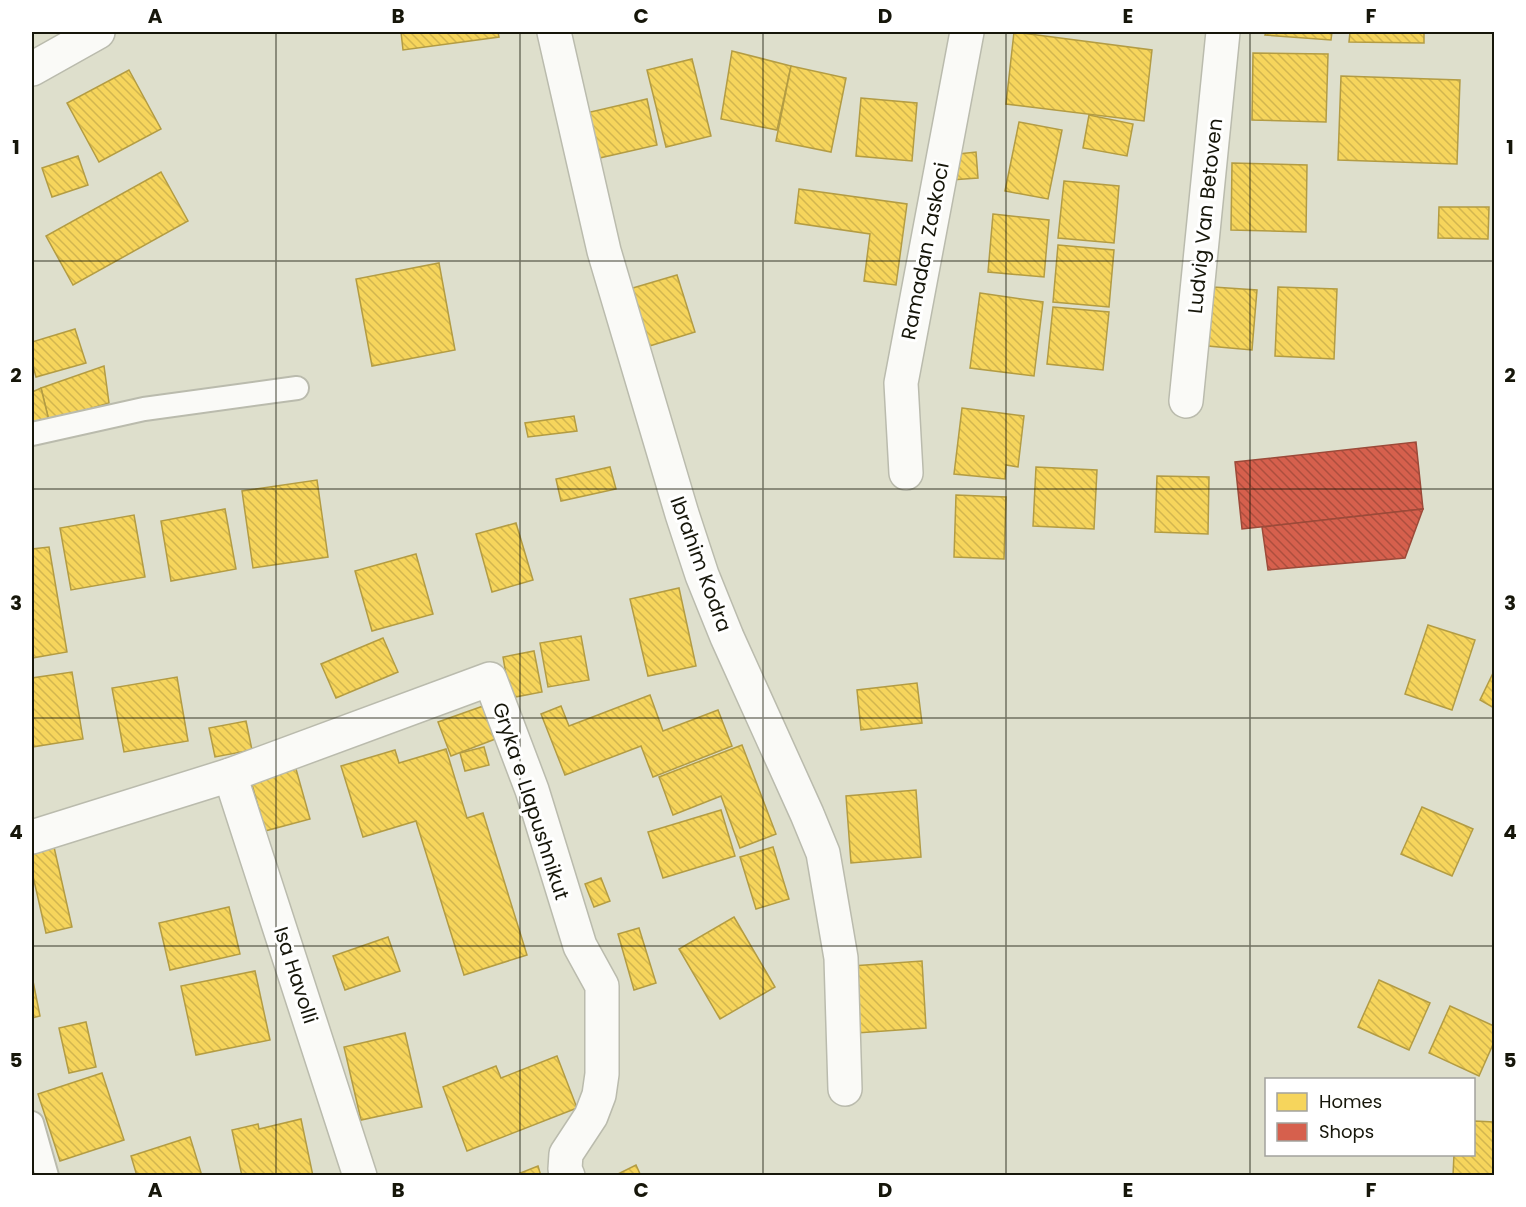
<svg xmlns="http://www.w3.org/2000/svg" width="1526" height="1207" viewBox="0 0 1526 1207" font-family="Poppins,sans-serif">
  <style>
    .homes { fill: url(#homes-back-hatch); stroke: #b39c43; stroke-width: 1.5 }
    .shops { fill: url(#shops-back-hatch); stroke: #9c4a39; stroke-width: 1.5 }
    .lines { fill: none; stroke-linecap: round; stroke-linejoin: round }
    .lane-casing { stroke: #babbad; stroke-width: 26 }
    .street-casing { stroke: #babbad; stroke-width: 36 }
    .primary-casing { stroke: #babbad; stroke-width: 36 }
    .lane { stroke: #fafaf7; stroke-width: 22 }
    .street { stroke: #fafaf7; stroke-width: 33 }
    .primary { stroke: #fafaf7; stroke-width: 33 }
    .grid { fill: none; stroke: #16160a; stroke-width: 1.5; stroke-opacity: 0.55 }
    .labels { text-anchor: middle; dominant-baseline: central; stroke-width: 6; stroke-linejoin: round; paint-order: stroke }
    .street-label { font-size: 20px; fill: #16160a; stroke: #fff }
    .neatline { fill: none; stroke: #16160a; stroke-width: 2 }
    .grid-label { font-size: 20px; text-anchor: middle; font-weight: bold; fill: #16160a }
  </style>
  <defs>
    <pattern id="homes-back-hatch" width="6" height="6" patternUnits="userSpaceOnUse" patternTransform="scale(1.5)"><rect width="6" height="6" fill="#f6d55c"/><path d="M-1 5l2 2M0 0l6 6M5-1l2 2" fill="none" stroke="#d2b64f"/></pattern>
    <pattern id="shops-back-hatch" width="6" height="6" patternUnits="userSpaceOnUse" patternTransform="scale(1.5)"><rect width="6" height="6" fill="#d6604d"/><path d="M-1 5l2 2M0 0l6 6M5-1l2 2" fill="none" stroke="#ad4e3e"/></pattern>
  </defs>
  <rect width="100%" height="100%" fill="#dedfcc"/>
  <g class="homes">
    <path d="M401,32H498L499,37L403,50Z"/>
    <path d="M1014,32L1152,50L1144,121L1006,104Z"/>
    <path d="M1266,32H1332L1331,40L1265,35Z"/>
    <path d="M1350,32H1424V43L1349,42Z"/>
    <path d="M732,51L791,66L777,130L721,119Z"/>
    <path d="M1253,53L1328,54L1326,122L1252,120Z"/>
    <path d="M692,59L711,136L666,147L647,70Z"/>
    <path d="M791,66L846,78L831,152L776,141Z"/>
    <path d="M129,70L161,129L99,162L67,103Z"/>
    <path d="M1341,76L1460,80L1457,164L1338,160Z"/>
    <path d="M861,98L917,103L912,161L856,156Z"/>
    <path d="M647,99L657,145L595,159L586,113Z"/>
    <path d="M1089,115L1133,124L1127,156L1083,148Z"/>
    <path d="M1019,122L1062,130L1048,199L1005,191Z"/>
    <path d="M976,152L978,178L951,180L949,155Z"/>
    <path d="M78,156L88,185L52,197L42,168Z"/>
    <path d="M1232,163L1307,165L1306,232L1231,230Z"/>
    <path d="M161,172L188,221L73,285L46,236Z"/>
    <path d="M1064,181L1119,186L1114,243L1058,238Z"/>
    <path d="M799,189L907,204L896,285L864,281L870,234L795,223Z"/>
    <path d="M1439,207H1489L1488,239L1438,238Z"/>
    <path d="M993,214L1049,220L1044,277L988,272Z"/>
    <path d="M1058,245L1114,250L1109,307L1053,302Z"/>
    <path d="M439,263L455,350L372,366L356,279Z"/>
    <path d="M677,275L695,332L643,348L626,290Z"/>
    <path d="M1213,287L1257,290L1252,350L1208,346Z"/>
    <path d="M1278,287L1337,289L1334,359L1275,356Z"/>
    <path d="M980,293L1043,302L1034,376L970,368Z"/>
    <path d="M1053,307L1109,312L1103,370L1047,364Z"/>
    <path d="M75,329L86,363L36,377L32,362V342Z"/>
    <path d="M104,366L109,403L49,421L41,388Z"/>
    <path d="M41,388L49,421L32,427V392Z"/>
    <path d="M962,408L1024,416L1018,467L1006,465L1005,479L954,474Z"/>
    <path d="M574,416L577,431L528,437L525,423Z"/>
    <path d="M610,467L616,489L561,501L556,479Z"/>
    <path d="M1036,467L1097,470L1094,529L1033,526Z"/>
    <path d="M1157,476L1209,477L1208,534L1155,532Z"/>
    <path d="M317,480L328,557L253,568L242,491Z"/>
    <path d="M956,495L1006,497L1004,559L954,557Z"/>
    <path d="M225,509L236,569L171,581L161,521Z"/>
    <path d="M134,515L145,577L71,590L60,528Z"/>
    <path d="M516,523L533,580L492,592L476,534Z"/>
    <path d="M49,547L67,652L32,658V549Z"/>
    <path d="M416,554L433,614L372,631L355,571Z"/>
    <path d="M679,588L696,666L648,676L630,599Z"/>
    <path d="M1428,625L1475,640L1452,710L1405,694Z"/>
    <path d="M581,636L589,680L548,687L540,643Z"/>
    <path d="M383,638L398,672L336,698L321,664Z"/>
    <path d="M534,651L542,692L510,698L503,657Z"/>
    <path d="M1494,671V708L1480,700Z"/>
    <path d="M72,672L83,739L32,747V678Z"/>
    <path d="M177,677L188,741L124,752L112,688Z"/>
    <path d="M917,683L922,723L861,730L857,690Z"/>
    <path d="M650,695L663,731L718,710L732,746L653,777L641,746L565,775L541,714L561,706L569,726Z"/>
    <path d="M486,705L498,738L451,756L438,722Z"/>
    <path d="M246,721L252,750L215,757L209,728Z"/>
    <path d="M742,745L776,834L740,848L721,796L673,815L659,777Z"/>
    <path d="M484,747L489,765L465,771L460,753Z"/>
    <path d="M446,749L467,818L483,813L527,955L464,975L416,821L363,837L341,766L395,750L399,763Z"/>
    <path d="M296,769L310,819L265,831L251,781Z"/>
    <path d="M916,790L921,857L851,863L846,796Z"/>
    <path d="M1422,807L1473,829L1452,876L1401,854Z"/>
    <path d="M721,810L735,856L663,878L648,832Z"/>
    <path d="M54,847L72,927L46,933L32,872V852Z"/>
    <path d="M773,847L789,899L756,909L740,857Z"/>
    <path d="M601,878L610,901L594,907L585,884Z"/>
    <path d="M229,907L240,954L170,970L159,923Z"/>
    <path d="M734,917L775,987L720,1019L679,949Z"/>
    <path d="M639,928L656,983L634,990L618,934Z"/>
    <path d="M388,937L400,971L345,990L333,956Z"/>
    <path d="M922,961L926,1028L857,1033L852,966Z"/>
    <path d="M255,971L270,1040L196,1055L181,986Z"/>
    <path d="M32,976L40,1016L32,1018Z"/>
    <path d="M1379,980L1430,1003L1409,1050L1358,1027Z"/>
    <path d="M1450,1006L1494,1026V1042L1479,1076L1429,1053Z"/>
    <path d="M86,1022L96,1067L69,1073L59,1028Z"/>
    <path d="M405,1033L422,1107L361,1120L344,1047Z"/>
    <path d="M557,1056L577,1108L467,1151L443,1087L496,1066L501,1078Z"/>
    <path d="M102,1073L124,1140L60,1161L38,1094Z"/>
    <path d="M301,1119L313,1176H242L232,1130L258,1124L259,1129Z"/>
    <path d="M1474,1121L1494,1122V1176H1453L1454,1154H1474Z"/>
    <path d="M190,1137L202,1176H137L131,1156Z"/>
    <path d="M636,1165L641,1176H614Z"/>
    <path d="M538,1166L541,1176H513Z"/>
  </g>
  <g class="shops">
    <path d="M1416,442L1423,509L1242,529L1235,462Z"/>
    <path d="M1423,509L1405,558L1268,570L1262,527Z"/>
  </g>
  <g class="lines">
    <defs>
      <g id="lane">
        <path d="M32,434L144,409L297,388"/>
        <path d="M32,1123L47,1176"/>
      </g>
      <g id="street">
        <path d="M554,32L604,251L682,514L702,575L727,637L807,814L823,853L841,958L845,1089"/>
        <path d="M1186,401L1223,32"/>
        <path d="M906,473L901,383L967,32"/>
        <path d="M230,775L360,1176"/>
        <path d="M32,837L230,775L490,679L532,790L580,946L602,986V1074L599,1095L591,1116L566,1154L565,1169L568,1176"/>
      </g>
      <path id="primary" d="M32,69L98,32"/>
    </defs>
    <use href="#lane" class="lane-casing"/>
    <use href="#street" class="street-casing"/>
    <use href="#primary" class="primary-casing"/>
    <use href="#lane" class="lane"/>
    <use href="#street" class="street"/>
    <use href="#primary" class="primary"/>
  </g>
  <path class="grid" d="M276,32V1176M520,32V1176M763,32V1176M1006,32V1176M1250,32V1176M32,261H1494M32,489H1494M32,718H1494M32,946H1494"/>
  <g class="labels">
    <g class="street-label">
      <text transform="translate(1205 216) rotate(-84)">Ludvig Van Betoven</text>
      <text transform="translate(925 251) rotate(-79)">Ramadan Zaskoci</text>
      <text transform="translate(701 564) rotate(70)">Ibrahim Kodra</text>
      <text transform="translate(531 801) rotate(72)">Gryka e Llapushnikut</text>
      <text transform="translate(296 975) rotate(72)">Isa Havolli</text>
    </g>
  </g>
  <rect width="1526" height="1207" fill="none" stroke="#ffffff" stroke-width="66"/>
  <rect x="1265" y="1078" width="210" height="78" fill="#ffffff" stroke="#a2a29d" stroke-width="1.5"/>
  <rect x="1277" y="1093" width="30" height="18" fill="#f6d55c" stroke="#a2a29d" stroke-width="1.5"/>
  <text x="1319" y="1108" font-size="18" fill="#16160a">Homes</text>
  <rect x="1277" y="1123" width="30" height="18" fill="#d6604d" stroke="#a2a29d" stroke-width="1.5"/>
  <text x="1319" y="1138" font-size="18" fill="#16160a">Shops</text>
  <rect x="33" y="33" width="1460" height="1141" class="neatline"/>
  <g class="grid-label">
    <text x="155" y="23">A</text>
    <text x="398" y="23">B</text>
    <text x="641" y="23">C</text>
    <text x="885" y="23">D</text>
    <text x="1128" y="23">E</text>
    <text x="1371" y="23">F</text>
    <text x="16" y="154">1</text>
    <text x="1510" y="154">1</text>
    <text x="16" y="382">2</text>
    <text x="1510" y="382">2</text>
    <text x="16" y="610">3</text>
    <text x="1510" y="610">3</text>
    <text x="16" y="839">4</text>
    <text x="1510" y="839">4</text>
    <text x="16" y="1067">5</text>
    <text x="1510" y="1067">5</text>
    <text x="155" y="1197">A</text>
    <text x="398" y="1197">B</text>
    <text x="641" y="1197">C</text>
    <text x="885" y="1197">D</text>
    <text x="1128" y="1197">E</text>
    <text x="1371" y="1197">F</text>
  </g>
</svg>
